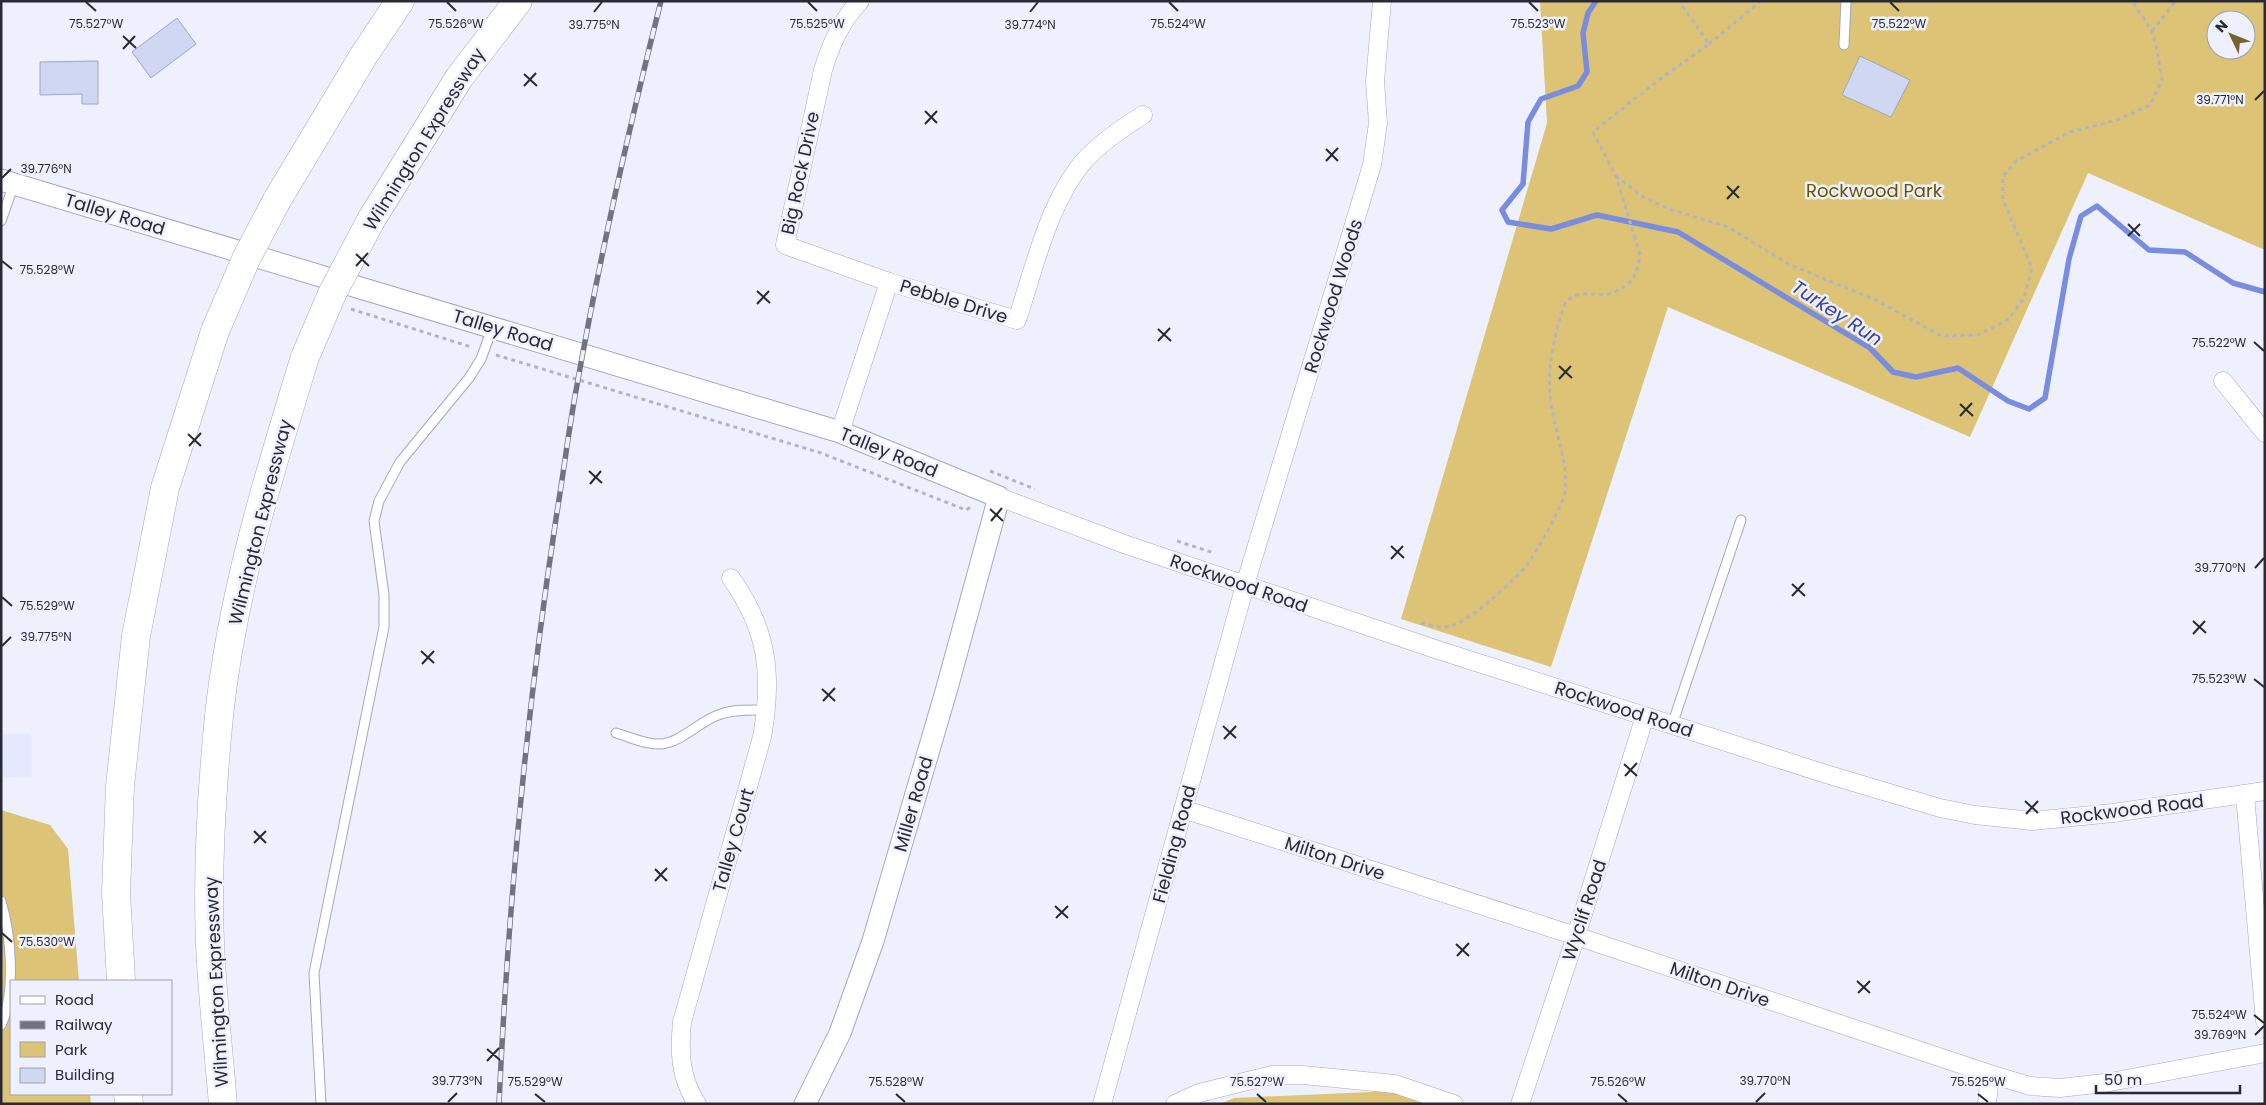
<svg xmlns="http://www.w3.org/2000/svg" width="2266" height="1105" viewBox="0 0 2266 1105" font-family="Poppins,sans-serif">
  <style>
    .built { fill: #e3eaff }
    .green { fill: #ddc375; fill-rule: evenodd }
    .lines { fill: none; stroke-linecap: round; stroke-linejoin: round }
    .stream { stroke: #7a8cdd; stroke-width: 5.5 }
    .building { fill: #cfd7f2; stroke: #9ea6c0 }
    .service-casing { stroke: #a1a8c3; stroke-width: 11 }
    .minor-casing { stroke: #a1a8c3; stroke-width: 19 }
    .tertiary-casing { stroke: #a1a8c3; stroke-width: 23 }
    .motorway-casing { stroke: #a1a8c3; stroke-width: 29 }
    .path { stroke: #b2b5c0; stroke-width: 3; stroke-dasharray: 4 4; stroke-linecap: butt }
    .service { stroke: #fff; stroke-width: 9 }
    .minor { stroke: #fff; stroke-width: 18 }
    .tertiary { stroke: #fff; stroke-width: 21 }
    .motorway { stroke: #fff; stroke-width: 28 }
    .rail-casing { stroke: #71747f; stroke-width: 5.5 }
    .rail { stroke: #eef1fd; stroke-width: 4; stroke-dasharray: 11; stroke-linecap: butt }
    .motorway-bridge-casing { stroke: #a1a8c3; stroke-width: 29; stroke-linecap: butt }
    .motorway-bridge { stroke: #fff; stroke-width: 28 }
    .ticks { fill: none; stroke: #272a34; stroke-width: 2 }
    .labels { text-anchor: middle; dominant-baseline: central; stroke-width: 5; stroke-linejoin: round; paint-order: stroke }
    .street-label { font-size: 18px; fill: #272a34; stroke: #eef1fd }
    .park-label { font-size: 18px; fill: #685302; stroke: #eef1fd }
    .water-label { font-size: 19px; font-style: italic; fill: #3743a2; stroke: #eef1fd }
    .ticks-label { font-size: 12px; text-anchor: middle; fill: #272a34; stroke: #eef1fd; stroke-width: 5; stroke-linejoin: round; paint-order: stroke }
  </style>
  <rect width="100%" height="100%" fill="#eef1fd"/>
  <path class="built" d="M1,734H31V778L1,777Z"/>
  <g class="green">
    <path d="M1540,1H2265V250L2088,173L1970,437L1668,307L1551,667L1401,619L1547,123ZM2216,20H2246V50H2216Z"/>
    <path d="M1,810L50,825L68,849L79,981H11V1094H90L91,1104H1Z"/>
    <path d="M1415,1090L1448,1104H1220L1234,1098Z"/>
  </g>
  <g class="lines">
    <path class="stream" d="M1596,1L1588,13L1583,33L1587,72L1578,86L1541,99L1528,122L1523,184L1502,210L1508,222L1551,229L1597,215L1678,232L1870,348L1893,372L1916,377L1958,368L2008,401L2029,409L2045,398L2069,259L2081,216L2097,206L2149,250L2185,252L2233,283L2265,292"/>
  </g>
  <g class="building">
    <path d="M177,18L196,44L151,78L132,52Z"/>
    <path d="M1860,56L1910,80L1891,117L1842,95Z"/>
    <path d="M98,61V104H82V94L40,95V62Z"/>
  </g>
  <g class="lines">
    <defs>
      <g id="service">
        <path d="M1844,45L1846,1"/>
        <path d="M1,221L14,184"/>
        <path d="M1672,725L1741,520"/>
        <path d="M616,733C630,737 646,745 661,744C683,742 700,720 721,714C735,709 752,710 767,710"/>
        <path d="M1,901C11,935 16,993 1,1025"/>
        <path d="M321,1104L314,973L384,627V595L374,521L379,501L400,462L469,378L481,359L493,326"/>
      </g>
      <g id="minor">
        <path d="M860,1C841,21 831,44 823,70L785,245L889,282L1017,320C1034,269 1048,204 1083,162C1100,143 1122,128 1143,115"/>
        <path d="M2223,381L2265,433"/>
        <path d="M840,432L889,282"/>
        <path d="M999,497L1127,545L1438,650L1826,774L1940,808L1975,815L2032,821L2113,813L2265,791"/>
        <path d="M2245,795L2265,1021"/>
        <path d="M1183,809L1576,936L1990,1074L2030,1086L2060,1088L2105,1083L2265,1053"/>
        <path d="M697,1104C680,1077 679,1053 682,1022L762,737C773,675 768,630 731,578"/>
        <path d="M1102,1104L1245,585L1372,165L1378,123L1375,81L1382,1"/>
        <path d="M1175,1104L1199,1093L1272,1075H1303L1395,1084L1454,1104"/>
        <path d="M1520,1104L1576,936L1645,716"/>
        <path d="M1987,1104L1990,1074"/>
      </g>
      <path id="tertiary" d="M1,180L840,432L999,497L947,688L873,941L840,1033L805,1104"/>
      <g id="motorway">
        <path d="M277,200L364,55L400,1"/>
        <path d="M371,220L459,78L518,1"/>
        <path d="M121,981L116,893L120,786L136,636L165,488L215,331"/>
        <path d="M128,1094L129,1104"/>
        <path d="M223,1104C219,1057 214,1010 211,963C206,881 211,797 219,716C232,593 269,474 305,357"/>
      </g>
    </defs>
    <use href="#service" class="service-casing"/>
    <use href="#minor" class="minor-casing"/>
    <use href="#tertiary" class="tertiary-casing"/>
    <use href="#motorway" class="motorway-casing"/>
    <g class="path">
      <path d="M2152,31L2176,1"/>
      <path d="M1709,44L1761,1"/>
      <path d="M1616,176L1643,197L1669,209L1728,227L1788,264L1876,300L1941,336L1978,335L2009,319L2024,298L2032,268L2003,200V176L2016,161L2070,132L2117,120L2150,105L2162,80L2157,50L2152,31L2132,1"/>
      <path d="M351,309L471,347"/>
      <path d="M496,355L821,453L966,510L971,507"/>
      <path d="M990,471L1035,489"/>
      <path d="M1177,541L1214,553"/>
      <path d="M1421,623C1430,625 1441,629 1451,626C1470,621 1514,581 1527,565C1537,551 1563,506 1565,491C1568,462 1556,436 1552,409C1546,378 1552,344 1561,315C1563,311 1564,304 1567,301C1576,291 1592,294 1603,295C1607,295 1610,293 1614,292C1632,285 1638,274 1640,255L1616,176L1593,132L1656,82L1709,44L1679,1"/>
    </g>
    <use href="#service" class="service"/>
    <use href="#minor" class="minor"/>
    <use href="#tertiary" class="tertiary"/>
    <use href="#motorway" class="motorway"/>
    <defs>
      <path id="rail" d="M499,1104C508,906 527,708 557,512C564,470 569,427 577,385C600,256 629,128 661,1"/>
    </defs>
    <use href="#rail" class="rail-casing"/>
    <use href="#rail" class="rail"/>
    <defs>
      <g id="motorway-bridge">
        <path d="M215,331L246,259L277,200"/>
        <path d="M305,357L332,294L371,220"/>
      </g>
    </defs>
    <use href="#motorway-bridge" class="motorway-bridge-casing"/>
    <use href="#motorway-bridge" class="motorway-bridge"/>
  </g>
  <path class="ticks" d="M86,2L96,11M447,2L456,11M808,2L817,11M1169,2L1178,11M1529,2L1538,11M1890,2L1899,11M594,12L602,2M1030,12L1038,2M123,36L136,48M123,49L135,36M524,74L537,86M524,86L536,73M2255,100L2264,91M925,111L937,123M925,124L937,111M1326,149L1338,161M1326,161L1338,148M2,178L11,169M1727,186L1739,198M1727,199L1739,186M2128,224L2140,236M2128,236L2140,224M356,254L369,266M2,261L12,269M356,266L368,253M757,291L770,303M757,304L769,291M1158,329L1171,341M1158,341L1170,328M2254,342L2264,351M1559,366L1572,378M1559,379L1571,366M1960,404L1973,416M1960,416L1972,403M188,434L201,446M189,446L201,433M589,471L602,483M590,484L601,471M990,509L1003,521M991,521L1002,508M1391,546L1404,558M1391,559L1403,546M2255,568L2264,558M1792,584L1805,596M1792,596L1804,583M2,597L12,606M2193,621L2206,633M2193,634L2205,621M2,646L11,637M421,651L434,663M422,664L434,651M2254,679L2264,687M822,689L835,701M823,701L835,688M1223,726L1236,738M1224,739L1236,726M1624,764L1637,776M1625,776L1637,763M2025,801L2038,813M2026,814L2038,801M254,831L266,843M254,843L266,831M655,869L667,881M655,881L667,868M1055,906L1068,918M1056,918L1068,906M2,933L12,942M1456,944L1469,956M1457,956L1469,943M1857,981L1870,993M1858,993L1870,981M2254,1015L2264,1023M2255,1035L2264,1026M487,1049L500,1060M487,1061L499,1048M535,1094L545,1102M896,1094L905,1102M1257,1094L1266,1102M1618,1094L1627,1102M1978,1094L1988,1102M448,1102L457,1093M1756,1102L1765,1093"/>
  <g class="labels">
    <g class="street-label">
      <text transform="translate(424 139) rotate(-58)">Wilmington Expressway</text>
      <text transform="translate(800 173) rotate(-78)">Big Rock Drive</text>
      <text transform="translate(115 214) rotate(17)">Talley Road</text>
      <text transform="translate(1333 296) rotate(-73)">Rockwood Woods</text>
      <text transform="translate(954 301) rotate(17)">Pebble Drive</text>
      <text transform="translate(503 330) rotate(17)">Talley Road</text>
      <text transform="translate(889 452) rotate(22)">Talley Road</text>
      <text transform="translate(260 522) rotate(-76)">Wilmington Expressway</text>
      <text transform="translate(1239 583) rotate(19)">Rockwood Road</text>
      <text transform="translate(1624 709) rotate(18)">Rockwood Road</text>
      <text transform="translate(913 804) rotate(-74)">Miller Road</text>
      <text transform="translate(2132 809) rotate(-7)">Rockwood Road</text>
      <text transform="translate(733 840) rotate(-74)">Talley Court</text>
      <text transform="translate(1174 844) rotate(-75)">Fielding Road</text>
      <text transform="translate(1335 858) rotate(18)">Milton Drive</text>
      <text transform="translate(1584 910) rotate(-72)">Wyclif Road</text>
      <text transform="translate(216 982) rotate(-93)">Wilmington Expressway</text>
      <text transform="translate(1720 984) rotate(19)">Milton Drive</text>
    </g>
    <g class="park-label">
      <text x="1874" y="190">Rockwood Park</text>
    </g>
    <g class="water-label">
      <text transform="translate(1837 313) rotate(33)">Turkey Run</text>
    </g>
  </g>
  <g class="ticks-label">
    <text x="96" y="28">75.527°W</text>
    <text x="456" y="28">75.526°W</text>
    <text x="817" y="28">75.525°W</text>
    <text x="1178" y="28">75.524°W</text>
    <text x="1538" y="28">75.523°W</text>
    <text x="1899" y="28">75.522°W</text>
    <text x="594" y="29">39.775°N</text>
    <text x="1030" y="29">39.774°N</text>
    <text x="2220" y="104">39.771°N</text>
    <text x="46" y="173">39.776°N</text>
    <text x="47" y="274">75.528°W</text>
    <text x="2219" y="347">75.522°W</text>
    <text x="2220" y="572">39.770°N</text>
    <text x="47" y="610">75.529°W</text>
    <text x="46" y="641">39.775°N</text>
    <text x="2219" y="683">75.523°W</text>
    <text x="47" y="946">75.530°W</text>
    <text x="2219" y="1019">75.524°W</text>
    <text x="2220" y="1039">39.769°N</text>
    <text x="457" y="1085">39.773°N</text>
    <text x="1765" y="1085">39.770°N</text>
    <text x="535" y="1086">75.529°W</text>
    <text x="896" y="1086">75.528°W</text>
    <text x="1257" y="1086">75.527°W</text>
    <text x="1618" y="1086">75.526°W</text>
    <text x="1978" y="1086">75.525°W</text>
  </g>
  <rect width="2266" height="1105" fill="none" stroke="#272a34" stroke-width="5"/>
  <rect x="10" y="980" width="162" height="115" fill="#eef1fd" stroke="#9ea1ad"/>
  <rect x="20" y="996" width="25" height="8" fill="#ffffff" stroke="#9ea1ad"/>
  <text x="55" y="1005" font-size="15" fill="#272a34">Road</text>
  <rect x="20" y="1021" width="25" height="8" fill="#71747f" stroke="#9ea1ad"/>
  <text x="55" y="1030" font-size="15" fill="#272a34">Railway</text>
  <rect x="20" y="1042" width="25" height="15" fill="#ddc375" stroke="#9ea1ad"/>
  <text x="55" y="1055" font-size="15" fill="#272a34">Park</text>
  <rect x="20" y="1068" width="25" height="15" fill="#cfd7f2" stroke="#9ea1ad"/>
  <text x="55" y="1080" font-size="15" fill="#272a34">Building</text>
  <g transform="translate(2231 35) rotate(313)"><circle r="24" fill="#eef1fd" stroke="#9ea1ad"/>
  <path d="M0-4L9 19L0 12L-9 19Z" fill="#756432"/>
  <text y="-8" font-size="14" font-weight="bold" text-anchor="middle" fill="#272a34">N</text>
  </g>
  <path d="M2096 1085v8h144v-8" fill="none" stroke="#272a34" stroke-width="2.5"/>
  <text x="2104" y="1085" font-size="15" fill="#272a34" stroke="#eef1fd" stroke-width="4" paint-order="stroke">50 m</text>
</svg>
